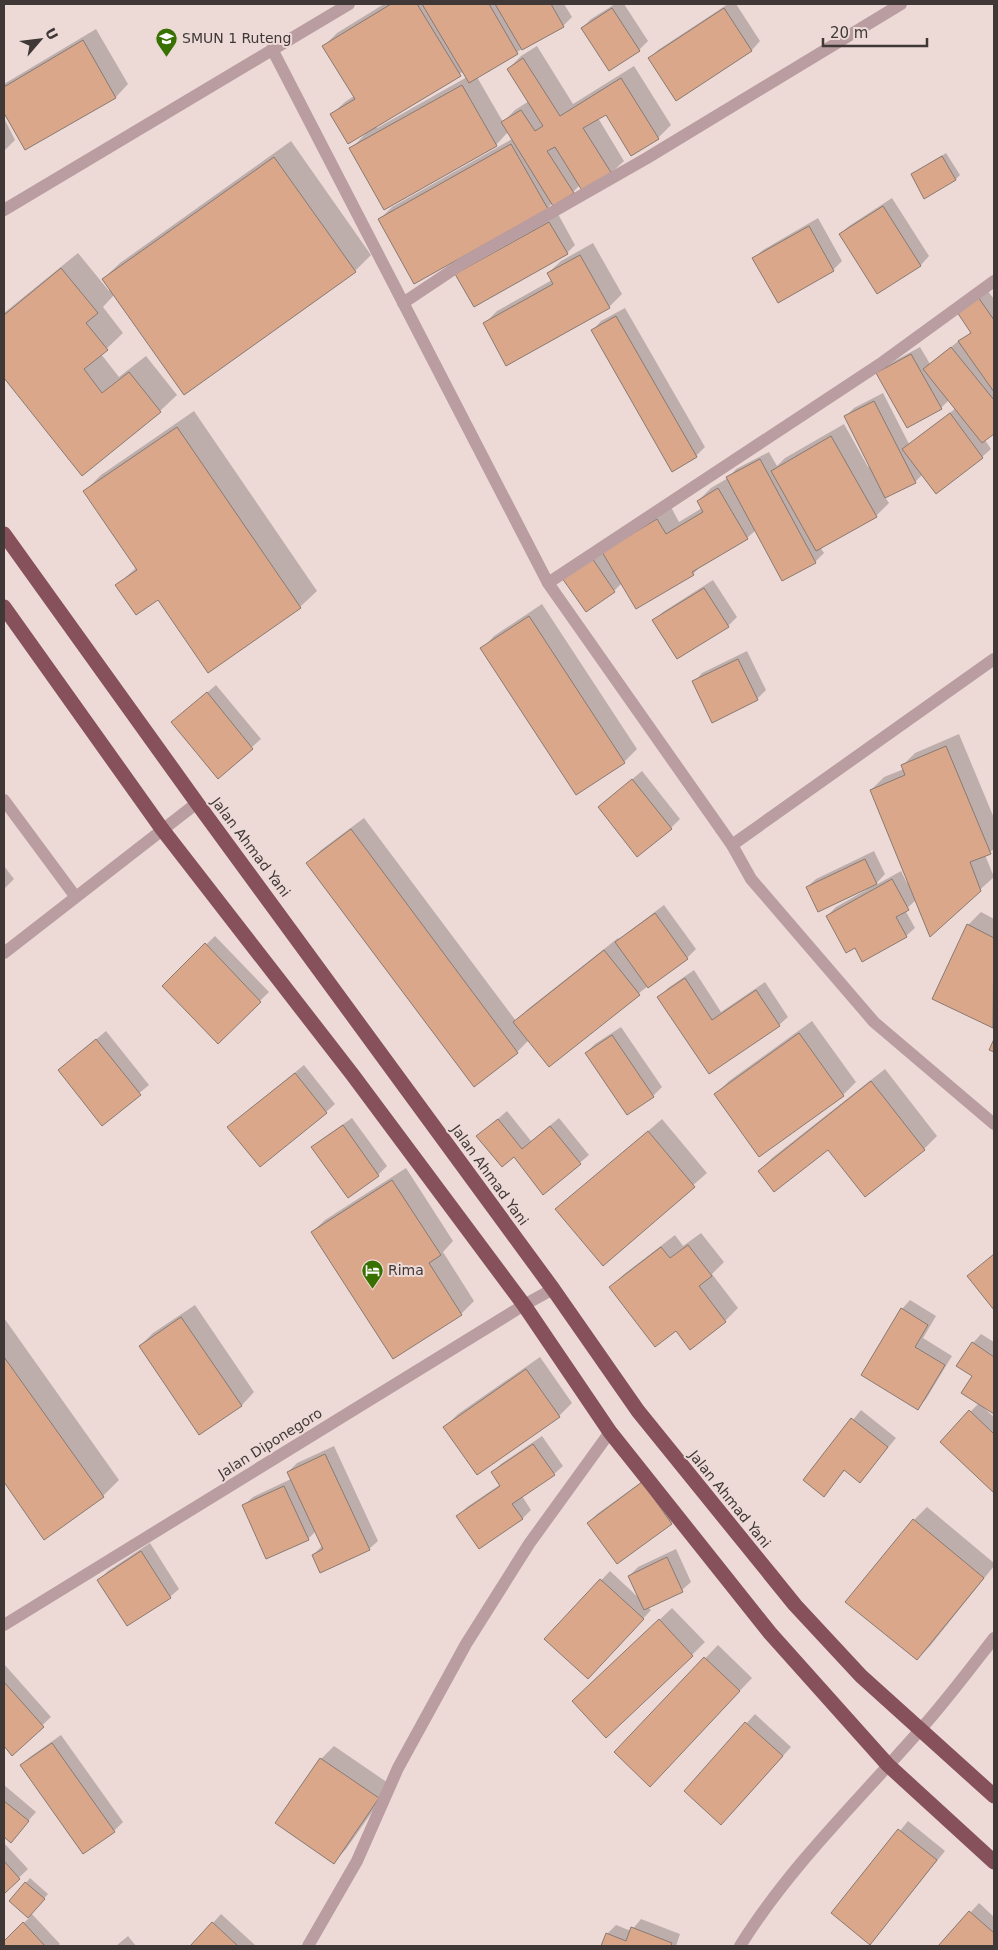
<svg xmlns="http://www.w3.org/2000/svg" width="998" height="1950" viewBox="0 0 998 1950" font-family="'DejaVu Sans',sans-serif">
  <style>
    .shadow { fill: #0003; fill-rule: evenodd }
    .building { fill: #dba78a; stroke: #887a72 }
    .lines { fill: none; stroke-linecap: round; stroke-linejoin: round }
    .minor { stroke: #b99da1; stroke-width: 12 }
    .highway { stroke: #87515b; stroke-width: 15 }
    .labels { text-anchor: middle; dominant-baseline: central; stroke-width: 4; stroke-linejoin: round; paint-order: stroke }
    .poi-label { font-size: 14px; fill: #3f3837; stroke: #eddad7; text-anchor: start }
    .street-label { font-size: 14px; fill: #3f3837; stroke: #eddad7 }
  </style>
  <rect width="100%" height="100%" fill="#eddad7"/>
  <g class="shadow">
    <path d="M384,4H564L572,17L563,26L522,49L477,77L503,122L515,110L529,101L508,69L521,56L537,46L573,104L634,66L671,125L658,138L606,113L598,118L624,161L611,173L580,185L573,192L552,203L548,208L379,220L392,207L512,139L508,132L496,145L351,149L366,133L332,114L345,102L354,96L324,46L337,33ZM464,71L467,77L377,128L376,126Z"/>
    <path d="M615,4H624L648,41L639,50L610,69L582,28L591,19Z"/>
    <path d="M728,4H736L760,41L752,50L676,99L650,58L658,50Z"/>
    <path d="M96,29L128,84L116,97L26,149L4,111V84Z"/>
    <path d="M4,118L15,140L4,151Z"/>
    <path d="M291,141L371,255L355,271L114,295L103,307L123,333L101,354L119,377L146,356L177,395L160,411L82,474L4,376V313L78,253L109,291L110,289L103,279L120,263Z"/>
    <path d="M946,153L960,175L956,179L912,174Z"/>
    <path d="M892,198L929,256L921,265L877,292L840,234L849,226Z"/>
    <path d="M558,214L575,245L567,253L457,275Z"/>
    <path d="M818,218L842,261L833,270L754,258L763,250Z"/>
    <path d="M593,243L622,294L609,307L484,324L497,311L552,280L548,273L561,261Z"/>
    <path d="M987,290L994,299V432L985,440L991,449L982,457L936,492L923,474L915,482L885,497L889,503L876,516L820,547L824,553L815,562L756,530L747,538L703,564L693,574L622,583L614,591L563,578L671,507L679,522L702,508L698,501L711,488L728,478L736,469L769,452L777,466L785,458L844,424L868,467L870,466L846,416L854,408L883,393L909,444L956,408L949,400L941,408L878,374L887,365L920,347L930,364L961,339L962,340L972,331L959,312Z"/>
    <path d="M625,308L705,447L696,456L593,330L601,321Z"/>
    <path d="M194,411L317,591L300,607L208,671L158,598L117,585L137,567L85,491L101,475Z"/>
    <path d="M713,580L737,617L728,626L654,621L663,612Z"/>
    <path d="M542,604L637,749L624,762L577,793L482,649L494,636Z"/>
    <path d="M747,651L766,690L757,699L694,682L702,673Z"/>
    <path d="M216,685L261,739L218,777L182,714Z"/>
    <path d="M959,734L994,818V849L985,855L994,877L930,935L916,900L905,910L915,928L906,936L855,946L827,916L836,907L873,886L872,885L807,887L816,879L874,851L885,874L874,886L901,871L907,883L909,882L871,790L884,777L904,769L902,766L915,753Z"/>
    <path d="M642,771L680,819L671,828L599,807Z"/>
    <path d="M364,818L516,1021L528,1009L618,938L619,939L664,905L696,949L687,958L648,986L549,1065L529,1040L517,1052L474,1085L308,863L321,850Z"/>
    <path d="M4,866L14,879L4,889Z"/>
    <path d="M981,912L994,919L993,1026L968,925Z"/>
    <path d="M215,936L269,992L218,1042L163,986Z"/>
    <path d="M694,970L721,1012L765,982L788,1017L779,1025L709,1072L659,997L668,988Z"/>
    <path d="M812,1021L856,1082L843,1095L716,1094L729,1081Z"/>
    <path d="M621,1027L662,1087L653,1096L586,1053L595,1044Z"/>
    <path d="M106,1031L149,1085L102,1124L60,1070Z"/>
    <path d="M304,1065L335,1104L326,1112L238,1119Z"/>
    <path d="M885,1069L937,1136L924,1149L829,1148L759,1171L772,1158Z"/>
    <path d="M507,1111L531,1141L559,1118L589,1155L544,1193L514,1156L478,1136Z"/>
    <path d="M352,1118L387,1166L378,1175L313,1148L322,1139Z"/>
    <path d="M662,1119L707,1173L603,1264L557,1210Z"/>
    <path d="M406,1168L453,1241L443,1252L474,1301L461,1314L393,1358L312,1232L325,1220Z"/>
    <path d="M701,1233L724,1262L712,1274L738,1308L725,1321L676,1329L611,1287L623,1275L675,1235L683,1246Z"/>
    <path d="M994,1254V1308L968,1277Z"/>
    <path d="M910,1300L936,1316L923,1338L952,1356L926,1399L918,1408L902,1309Z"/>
    <path d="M195,1305L254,1392L242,1405L200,1433L140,1346L153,1333Z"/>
    <path d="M4,1318L119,1480L103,1496L44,1538L4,1480Z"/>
    <path d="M981,1334L994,1342V1412L984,1408L994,1417V1491L941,1442L979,1403L974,1376L973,1343Z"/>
    <path d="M540,1357L572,1403L559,1416L445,1427L458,1414Z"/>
    <path d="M861,1410L896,1438L860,1481L846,1469L824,1495L804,1480Z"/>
    <path d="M542,1436L563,1466L554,1474L522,1496L531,1510L523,1518L480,1548L458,1516L467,1507L501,1484L493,1472L501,1464Z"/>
    <path d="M334,1446L378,1541L369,1549L313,1555L322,1546L316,1531L308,1539L244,1505L253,1497L291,1479L288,1472L297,1463Z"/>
    <path d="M651,1475L680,1514L671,1523L617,1562L588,1523L597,1514Z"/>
    <path d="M927,1507L994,1563V1566L930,1646L917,1659L914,1520Z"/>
    <path d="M150,1543L179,1589L170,1597L99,1580L108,1571Z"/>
    <path d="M676,1549L691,1582L682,1590L648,1607L651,1610L597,1669L546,1639L610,1571L640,1599L629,1576L638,1567Z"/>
    <path d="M672,1608L705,1642L692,1655L586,1689Z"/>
    <path d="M718,1645L752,1678L663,1772L616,1752Z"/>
    <path d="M4,1664L51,1717L12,1754L4,1744Z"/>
    <path d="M755,1714L791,1747L730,1815L685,1791Z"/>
    <path d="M61,1735L123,1822L114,1831L21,1765L30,1757Z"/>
    <path d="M334,1746L391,1785L346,1849L334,1862L321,1759Z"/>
    <path d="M4,1785L36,1812L11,1841L4,1835Z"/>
    <path d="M908,1821L945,1851L878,1934L833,1913Z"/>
    <path d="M4,1843L28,1869L4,1892Z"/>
    <path d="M30,1878L48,1894L31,1913L60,1944L57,1946H4V1942L30,1917L11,1901Z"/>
    <path d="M979,1903L994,1917V1946H940Z"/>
    <path d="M221,1914L256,1946H192Z"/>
    <path d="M641,1919L680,1934L676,1946H602L607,1934L616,1925L631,1931Z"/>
    <path d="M128,1936L136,1946H116Z"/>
  </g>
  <g class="building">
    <path d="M391,4H417L461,76L348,144L330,114L355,99L322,46Z"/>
    <path d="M422,4H489L518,54L469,83Z"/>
    <path d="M495,4H551L564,27L522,50Z"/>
    <path d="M612,8L640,51L609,71L581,28Z"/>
    <path d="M724,8L752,51L676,101L648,58Z"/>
    <path d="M83,40L116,98L25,150L4,113V87Z"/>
    <path d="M523,58L560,116L621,78L659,139L631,156L606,115L583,128L612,174L583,192L555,147L547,151L574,193L553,206L501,122L521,110L535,131L543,126L507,69Z"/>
    <path d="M462,85L497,146L384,210L349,148Z"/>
    <path d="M511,144L548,209L414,284L378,219Z"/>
    <path d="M942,156L956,180L924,199L911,174Z"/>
    <path d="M274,157L356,272L184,395L102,279Z"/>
    <path d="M883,206L921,266L877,294L839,234Z"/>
    <path d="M549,222L568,254L474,307L455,274Z"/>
    <path d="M809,226L834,271L778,303L752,258Z"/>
    <path d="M580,255L610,308L506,366L483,323L553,284L547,273Z"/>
    <path d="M61,268L98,313L86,323L108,350L84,369L102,393L129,372L161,412L82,476L4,378V315Z"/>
    <path d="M978,297L994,320V392L958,341L971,333L957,312Z"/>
    <path d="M616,316L697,457L672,472L591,330Z"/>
    <path d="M951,347L994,400V434L982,443L923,369Z"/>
    <path d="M911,354L942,409L907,428L876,373Z"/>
    <path d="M874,401L916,483L885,498L844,416Z"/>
    <path d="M950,413L983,458L936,494L902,449Z"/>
    <path d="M177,427L301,608L208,673L158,600L136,615L115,585L137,570L83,491Z"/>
    <path d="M831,436L877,517L816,551L771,471Z"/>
    <path d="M760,459L816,563L782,581L726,477Z"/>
    <path d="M718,488L748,539L692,572L694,575L636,609L602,552L657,519L666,534L703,512L697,501Z"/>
    <path d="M592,558L615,592L586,612L562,578Z"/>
    <path d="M704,588L729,627L677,659L652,620Z"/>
    <path d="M529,616L625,763L576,795L480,648Z"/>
    <path d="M738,659L758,700L712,723L692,681Z"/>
    <path d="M207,692L253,749L218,779L171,722Z"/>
    <path d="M946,746L991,854L970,862L981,891L930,937L870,790L905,775L901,765Z"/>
    <path d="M632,779L672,829L637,857L598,807Z"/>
    <path d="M351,829L518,1053L474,1087L306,863Z"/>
    <path d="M865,859L877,884L818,912L806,887Z"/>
    <path d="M892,879L909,910L896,917L907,937L862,962L855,948L846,953L826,916Z"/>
    <path d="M655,913L688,959L648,988L615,942Z"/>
    <path d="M967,924L994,938L993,1028L932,999Z"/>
    <path d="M205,943L261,1002L218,1044L162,986Z"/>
    <path d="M604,950L640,995L549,1067L513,1022Z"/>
    <path d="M685,978L712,1020L756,990L780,1026L709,1074L657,997Z"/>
    <path d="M799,1033L844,1096L759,1157L714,1094Z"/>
    <path d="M612,1035L654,1097L627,1115L585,1053Z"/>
    <path d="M96,1039L141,1095L102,1126L58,1070Z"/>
    <path d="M994,1039V1052L989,1050Z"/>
    <path d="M295,1073L327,1113L260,1167L227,1127Z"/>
    <path d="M871,1081L925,1150L865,1197L828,1150L774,1192L758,1171Z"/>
    <path d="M498,1119L522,1149L550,1126L581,1164L543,1195L514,1157L502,1167L476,1136Z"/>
    <path d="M343,1125L379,1176L348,1198L311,1147Z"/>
    <path d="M648,1131L695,1187L603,1266L555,1209Z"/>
    <path d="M392,1180L441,1255L429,1263L462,1315L393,1359L311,1232Z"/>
    <path d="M688,1245L712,1276L699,1286L726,1322L690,1350L676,1331L655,1347L609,1287L661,1247L670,1258Z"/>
    <path d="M994,1254V1310L967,1276Z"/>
    <path d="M901,1308L928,1325L915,1347L945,1365L918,1410L861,1375Z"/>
    <path d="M181,1317L242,1406L199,1435L139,1346Z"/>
    <path d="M972,1342L994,1357V1414L961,1393L972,1376L956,1366Z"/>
    <path d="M4,1357L104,1497L44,1540L4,1482Z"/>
    <path d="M526,1369L560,1417L477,1475L443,1427Z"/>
    <path d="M969,1410L994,1434V1493L940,1442Z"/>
    <path d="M851,1418L888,1447L860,1483L844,1470L824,1497L803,1480Z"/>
    <path d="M533,1444L555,1475L512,1504L523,1519L479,1549L456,1516L500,1486L491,1472Z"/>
    <path d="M325,1454L370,1550L320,1573L312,1555L323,1549L287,1472Z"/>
    <path d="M642,1482L672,1524L617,1564L587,1523Z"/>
    <path d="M284,1486L309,1540L266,1559L242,1505Z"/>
    <path d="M913,1519L984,1578L917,1660L845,1602Z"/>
    <path d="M141,1551L171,1598L127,1626L97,1580Z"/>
    <path d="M667,1557L683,1592L644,1610L628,1576Z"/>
    <path d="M600,1579L644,1619L588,1679L544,1639Z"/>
    <path d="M659,1619L693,1656L606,1738L572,1701Z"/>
    <path d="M704,1657L740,1691L650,1787L614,1752Z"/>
    <path d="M4,1682L44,1727L12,1756L4,1746Z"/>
    <path d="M745,1722L783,1756L721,1825L684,1791Z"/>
    <path d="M52,1743L115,1832L83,1854L20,1765Z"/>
    <path d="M320,1758L379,1798L334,1864L275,1823Z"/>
    <path d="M4,1801L29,1821L11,1843L4,1837Z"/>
    <path d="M898,1829L937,1860L870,1945L831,1913Z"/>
    <path d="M4,1861L20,1879L4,1894Z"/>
    <path d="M25,1882L45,1899L28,1918L9,1901Z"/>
    <path d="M969,1911L994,1933V1946H938Z"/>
    <path d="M23,1922L45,1946H4V1941Z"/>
    <path d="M212,1922L238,1946H190Z"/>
    <path d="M631,1927L672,1943L671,1946H601L606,1933L626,1941Z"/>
  </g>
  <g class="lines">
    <g class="minor">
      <path d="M272,49L548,583L732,845L751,879L874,1022L994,1124"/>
      <path d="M4,210L349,4"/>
      <path d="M403,303L463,263L647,158L901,4"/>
      <path d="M548,583L880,364L994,281"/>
      <path d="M4,800L75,896"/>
      <path d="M732,845L994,659"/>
      <path d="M4,953L197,803"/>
      <path d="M4,1625L524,1305L553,1289"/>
      <path d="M308,1946L357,1861L398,1768L466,1644L529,1544L610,1432"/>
      <path d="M740,1946C790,1866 858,1801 920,1730C946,1701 970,1669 994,1638"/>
    </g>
    <g class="highway">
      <path d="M4,534L197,803L553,1289L638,1411L795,1605L861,1676L994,1796"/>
      <path d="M4,607L162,829L352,1074L524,1305L610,1432L770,1633L888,1765L994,1862"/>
    </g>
  </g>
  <defs>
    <symbol id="school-pin" viewBox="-11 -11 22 30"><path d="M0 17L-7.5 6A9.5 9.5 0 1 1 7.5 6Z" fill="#387100" stroke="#eddad7"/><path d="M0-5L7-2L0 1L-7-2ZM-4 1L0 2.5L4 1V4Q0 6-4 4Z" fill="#fff"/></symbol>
    <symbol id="hotel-pin" viewBox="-11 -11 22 30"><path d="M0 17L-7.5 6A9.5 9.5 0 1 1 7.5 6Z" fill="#387100" stroke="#eddad7"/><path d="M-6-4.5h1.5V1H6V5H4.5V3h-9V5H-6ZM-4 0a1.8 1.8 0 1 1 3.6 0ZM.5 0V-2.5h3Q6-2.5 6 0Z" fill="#fff"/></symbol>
  </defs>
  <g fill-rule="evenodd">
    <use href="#school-pin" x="154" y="26" width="25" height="34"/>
    <use href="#hotel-pin" x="360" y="1258" width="25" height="34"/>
  </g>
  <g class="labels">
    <g class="poi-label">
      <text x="182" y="38">SMUN 1 Ruteng</text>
      <text x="388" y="1270">Rima</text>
    </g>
    <g class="street-label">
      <text transform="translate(251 847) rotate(53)">Jalan Ahmad Yani</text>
      <text transform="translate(490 1175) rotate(54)">Jalan Ahmad Yani</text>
      <text transform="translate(270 1443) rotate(-32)">Jalan Diponegoro</text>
      <text transform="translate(730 1499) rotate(51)">Jalan Ahmad Yani</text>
    </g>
  </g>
  <rect width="998" height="1950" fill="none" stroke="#3f3837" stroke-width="10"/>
  <g transform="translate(40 40) rotate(62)" stroke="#eddad7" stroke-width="4" paint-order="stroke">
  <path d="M0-4L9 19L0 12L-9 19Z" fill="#3f3837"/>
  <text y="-8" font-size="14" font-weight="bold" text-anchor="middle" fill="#3f3837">U</text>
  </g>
  <path d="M823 38v8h104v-8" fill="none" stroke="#3f3837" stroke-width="2.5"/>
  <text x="830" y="38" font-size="15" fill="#3f3837" stroke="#eddad7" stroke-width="4" paint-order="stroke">20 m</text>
</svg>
